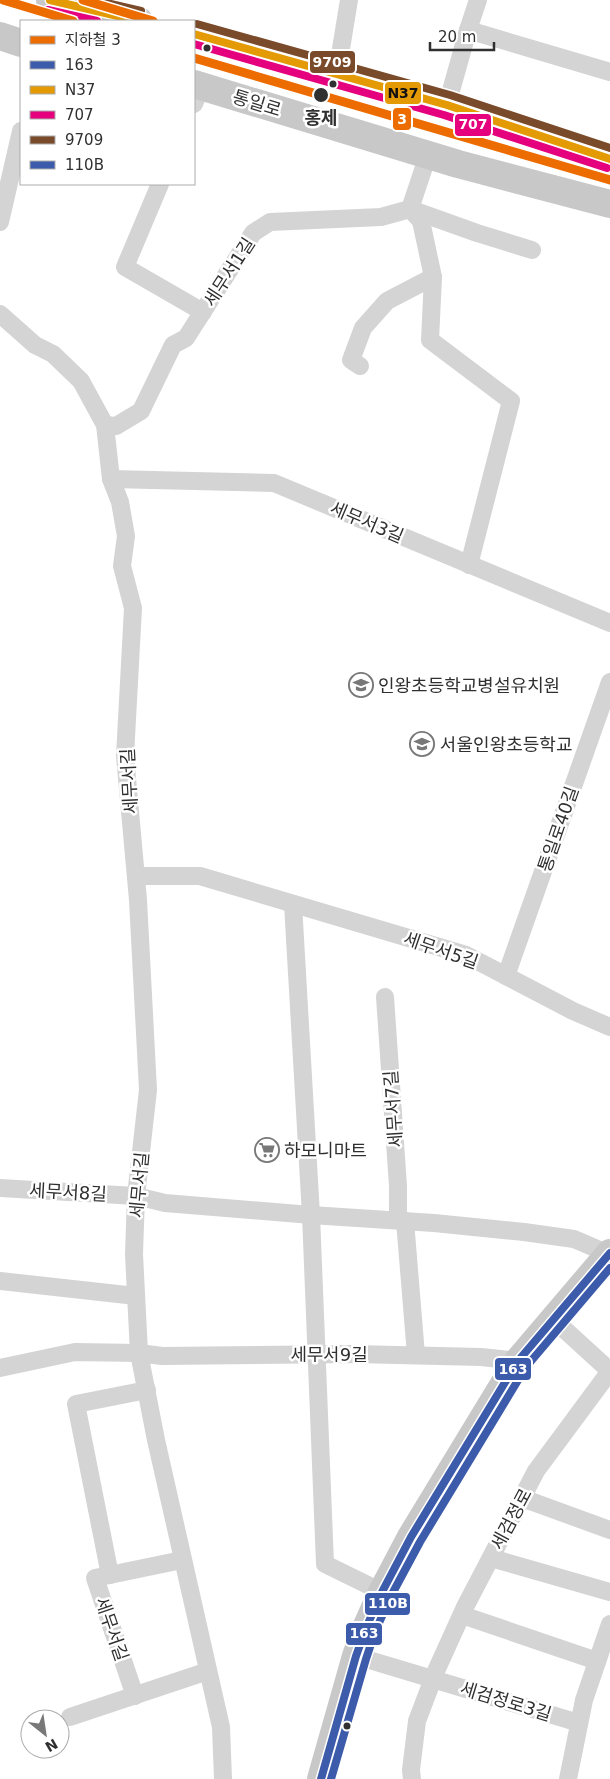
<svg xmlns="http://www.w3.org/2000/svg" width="610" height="1779" viewBox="0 0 610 1779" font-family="'DejaVu Sans','Noto Sans KR',sans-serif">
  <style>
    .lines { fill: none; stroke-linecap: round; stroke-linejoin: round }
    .street { stroke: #d4d4d4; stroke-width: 18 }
    .primary { stroke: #c8c8c8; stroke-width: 28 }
    .bus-1-casing { stroke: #fff; stroke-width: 11 }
    .bus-2-casing { stroke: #fff; stroke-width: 11 }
    .bus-3-casing { stroke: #fff; stroke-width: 11 }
    .bus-4-casing { stroke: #fff; stroke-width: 11 }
    .bus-5-casing { stroke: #fff; stroke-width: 11 }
    .bus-1 { stroke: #3d5bab; stroke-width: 8 }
    .bus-2 { stroke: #e39a05; stroke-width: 8 }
    .bus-3 { stroke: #e5007d; stroke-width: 8 }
    .bus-4 { stroke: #7a4b2a; stroke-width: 8 }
    .bus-5 { stroke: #3d5bab; stroke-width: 8 }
    .metro-1-casing { stroke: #fff; stroke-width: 12 }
    .metro-1 { stroke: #ed6c00; stroke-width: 9 }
    .bus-dot { fill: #303030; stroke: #fff; stroke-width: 2 }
    .labels { text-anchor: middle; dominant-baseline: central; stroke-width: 5; stroke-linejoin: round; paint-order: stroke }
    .street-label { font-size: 18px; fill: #303030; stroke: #fff }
    .stop-label { font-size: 18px; font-weight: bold; fill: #303030; stroke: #fff }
    .poi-label { font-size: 18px; fill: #303030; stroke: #fff; text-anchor: start }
    .line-badge { stroke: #fff; stroke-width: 2 }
    .badge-label { font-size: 14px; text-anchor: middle; font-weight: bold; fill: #fff }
    .pale-badge-label { font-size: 14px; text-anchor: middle; font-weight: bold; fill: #111 }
  </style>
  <rect width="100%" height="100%" fill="#fff"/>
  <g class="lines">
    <g class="street">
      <path d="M468,30L610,72"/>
      <path d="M337,73L349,0"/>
      <path d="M194,104L201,86"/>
      <path d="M447,105L468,30L478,0"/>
      <path d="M160,184L125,267L203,312"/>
      <path d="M410,209L421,221L433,277L430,340L511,401L469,565"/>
      <path d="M410,209L428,155"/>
      <path d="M0,222L21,131"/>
      <path d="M0,314L35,345L53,354L81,381L105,425L111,479L120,502L126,536L122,566L133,608L125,756L138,900L148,1090L136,1196L134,1254L139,1353L156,1440L221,1727L223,1779"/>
      <path d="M360,366L351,360L363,328L387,301L433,277"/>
      <path d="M105,425L116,426L141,411L173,345L186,338L253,233L270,222L381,217L410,209L477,233L532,250"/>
      <path d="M111,479L274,483L610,623"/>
      <path d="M136,876H200L466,955L573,1011L610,1027"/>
      <path d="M293,904L311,1215L325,1564L382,1592"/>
      <path d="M506,976L610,682"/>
      <path d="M385,997L398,1186V1220"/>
      <path d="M0,1188L136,1196L165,1203L311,1215L434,1223L524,1232L574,1239L609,1254"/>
      <path d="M405,1221L416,1355"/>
      <path d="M0,1281L136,1296"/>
      <path d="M553,1319L610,1371"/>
      <path d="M0,1368L75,1352L139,1353L162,1356L355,1354L481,1357L518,1361"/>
      <path d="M522,1498L610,1530"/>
      <path d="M491,1558L610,1592"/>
      <path d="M110,1575L76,1404L147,1390"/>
      <path d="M462,1615L597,1661"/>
      <path d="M356,1656L579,1723"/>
      <path d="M135,1696L95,1578L182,1560"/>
      <path d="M70,1717L208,1671"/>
      <path d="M412,1779L411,1770L417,1721L436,1671L465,1607L536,1471L610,1371"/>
      <path d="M568,1779L584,1700L610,1624"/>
    </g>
    <g class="primary">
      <path d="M50,0L139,21"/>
      <path d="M194,34L447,105L610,159"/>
      <path d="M0,36L21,43"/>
      <path d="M194,84L458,164L610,204"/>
      <path d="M321,1779L356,1656L366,1628L382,1592L411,1537L518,1361L610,1253"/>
    </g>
    <defs>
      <path id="bus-1" d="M321,1779L356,1656L366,1628L382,1592L411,1537L518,1361L610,1253"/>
      <g id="bus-2">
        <path d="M50,0L139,21"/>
        <path d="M194,34L447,105L610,159"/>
      </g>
      <g id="bus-3">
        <path d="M48,10L97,21"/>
        <path d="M194,44L444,115L607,168"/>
      </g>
      <g id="bus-4">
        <path d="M94,0L141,11"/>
        <path d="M197,24L450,95L610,148"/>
      </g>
      <path id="bus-5" d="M331,1779L366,1659L375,1632L391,1596L420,1542L526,1367L610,1268"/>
    </defs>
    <use href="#bus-1" class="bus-1-casing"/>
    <use href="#bus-2" class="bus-2-casing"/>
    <use href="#bus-3" class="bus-3-casing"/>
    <use href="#bus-4" class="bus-4-casing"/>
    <use href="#bus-5" class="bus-5-casing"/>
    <use href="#bus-1" class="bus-1"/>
    <use href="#bus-2" class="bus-2"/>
    <use href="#bus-3" class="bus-3"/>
    <use href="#bus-4" class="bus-4"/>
    <use href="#bus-5" class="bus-5"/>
    <defs>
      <g id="metro-1">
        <path d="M3,0L73,21"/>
        <path d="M83,0L153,21"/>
        <path d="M194,58L610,180"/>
      </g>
    </defs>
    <use href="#metro-1" class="metro-1-casing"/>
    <use href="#metro-1" class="metro-1"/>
  </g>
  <defs>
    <symbol id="school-ring" viewBox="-11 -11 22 22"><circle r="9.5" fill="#fff" stroke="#787878" stroke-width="1.5"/><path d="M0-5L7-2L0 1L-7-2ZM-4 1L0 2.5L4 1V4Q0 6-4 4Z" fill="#787878"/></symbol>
    <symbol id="supermarket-ring" viewBox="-11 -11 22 22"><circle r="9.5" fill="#fff" stroke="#787878" stroke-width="1.5"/><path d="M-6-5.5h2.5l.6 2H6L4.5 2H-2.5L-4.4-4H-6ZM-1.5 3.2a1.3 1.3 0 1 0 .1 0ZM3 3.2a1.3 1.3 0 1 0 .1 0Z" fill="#787878"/></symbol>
  </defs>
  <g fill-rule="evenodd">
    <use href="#school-ring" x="347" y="671" width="28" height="28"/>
    <use href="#school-ring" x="408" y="730" width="28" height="28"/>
    <use href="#supermarket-ring" x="253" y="1136" width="28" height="28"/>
  </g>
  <g class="bus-dot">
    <circle cx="207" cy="48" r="4.5"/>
    <circle cx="333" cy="84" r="4.5"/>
    <circle cx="321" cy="95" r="8"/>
    <circle cx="347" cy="1726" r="4.5"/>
  </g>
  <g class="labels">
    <g class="street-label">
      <text transform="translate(257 103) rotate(17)">통일로</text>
      <text transform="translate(229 272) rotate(-57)">세무서1길</text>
      <text transform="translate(367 522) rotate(23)">세무서3길</text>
      <text transform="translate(129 781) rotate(-93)">세무서길</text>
      <text transform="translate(558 829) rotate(-71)">통일로40길</text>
      <text transform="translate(441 950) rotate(19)">세무서5길</text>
      <text transform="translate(393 1109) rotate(-94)">세무서7길</text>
      <text transform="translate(139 1185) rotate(-85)">세무서길</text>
      <text transform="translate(68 1192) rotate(3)">세무서8길</text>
      <text x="329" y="1354">세무서9길</text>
      <text transform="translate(511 1519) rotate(-62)">세검정로</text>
      <text transform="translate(112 1629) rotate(71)">세무서길</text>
      <text transform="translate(506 1701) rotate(17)">세검정로3길</text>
    </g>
    <g class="stop-label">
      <text x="321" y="117">홍제</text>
    </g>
    <g class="poi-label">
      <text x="378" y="685">인왕초등학교병설유치원</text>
      <text x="440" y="744">서울인왕초등학교</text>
      <text x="284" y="1150">하모니마트</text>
    </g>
  </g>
  <g class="line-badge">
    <rect x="309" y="50" width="47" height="24" rx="5" fill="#7a4b2a"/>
    <rect x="384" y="81" width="38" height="24" rx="5" fill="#e39a05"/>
    <rect x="392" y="107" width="20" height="24" rx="5" fill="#ed6c00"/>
    <rect x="454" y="113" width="38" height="24" rx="5" fill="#e5007d"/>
    <rect x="494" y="1357" width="38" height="24" rx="5" fill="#3d5bab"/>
    <rect x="364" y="1592" width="47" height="24" rx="5" fill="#3d5bab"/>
    <rect x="345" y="1622" width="38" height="24" rx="5" fill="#3d5bab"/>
  </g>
  <g class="badge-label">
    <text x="332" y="67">9709</text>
    <text x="402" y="124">3</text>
    <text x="473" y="129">707</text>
    <text x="513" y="1374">163</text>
    <text x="388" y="1608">110B</text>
    <text x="364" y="1638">163</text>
  </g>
  <g class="pale-badge-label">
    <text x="403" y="98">N37</text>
  </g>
  <rect x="20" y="20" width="175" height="165" fill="#ffffff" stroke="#acacac"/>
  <rect x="30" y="36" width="25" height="8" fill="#ed6c00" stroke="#acacac"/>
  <text x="65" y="45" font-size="15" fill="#303030">지하철 3</text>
  <rect x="30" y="61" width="25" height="8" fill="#3d5bab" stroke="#acacac"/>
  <text x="65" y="70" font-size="15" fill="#303030">163</text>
  <rect x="30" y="86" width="25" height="8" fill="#e39a05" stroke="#acacac"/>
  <text x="65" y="95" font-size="15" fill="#303030">N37</text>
  <rect x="30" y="111" width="25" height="8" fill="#e5007d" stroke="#acacac"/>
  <text x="65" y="120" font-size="15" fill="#303030">707</text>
  <rect x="30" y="136" width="25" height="8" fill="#7a4b2a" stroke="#acacac"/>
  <text x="65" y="145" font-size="15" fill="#303030">9709</text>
  <rect x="30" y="161" width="25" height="8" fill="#3d5bab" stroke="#acacac"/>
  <text x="65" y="170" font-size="15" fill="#303030">110B</text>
  <g transform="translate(45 1734) rotate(150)"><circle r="24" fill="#ffffff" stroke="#acacac"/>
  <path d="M0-4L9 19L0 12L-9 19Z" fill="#787878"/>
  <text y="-8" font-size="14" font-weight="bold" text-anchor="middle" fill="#303030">N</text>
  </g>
  <path d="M430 42v8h64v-8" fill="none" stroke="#303030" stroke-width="2.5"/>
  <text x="438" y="42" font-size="15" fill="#303030" stroke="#ffffff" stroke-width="4" paint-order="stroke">20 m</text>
</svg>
